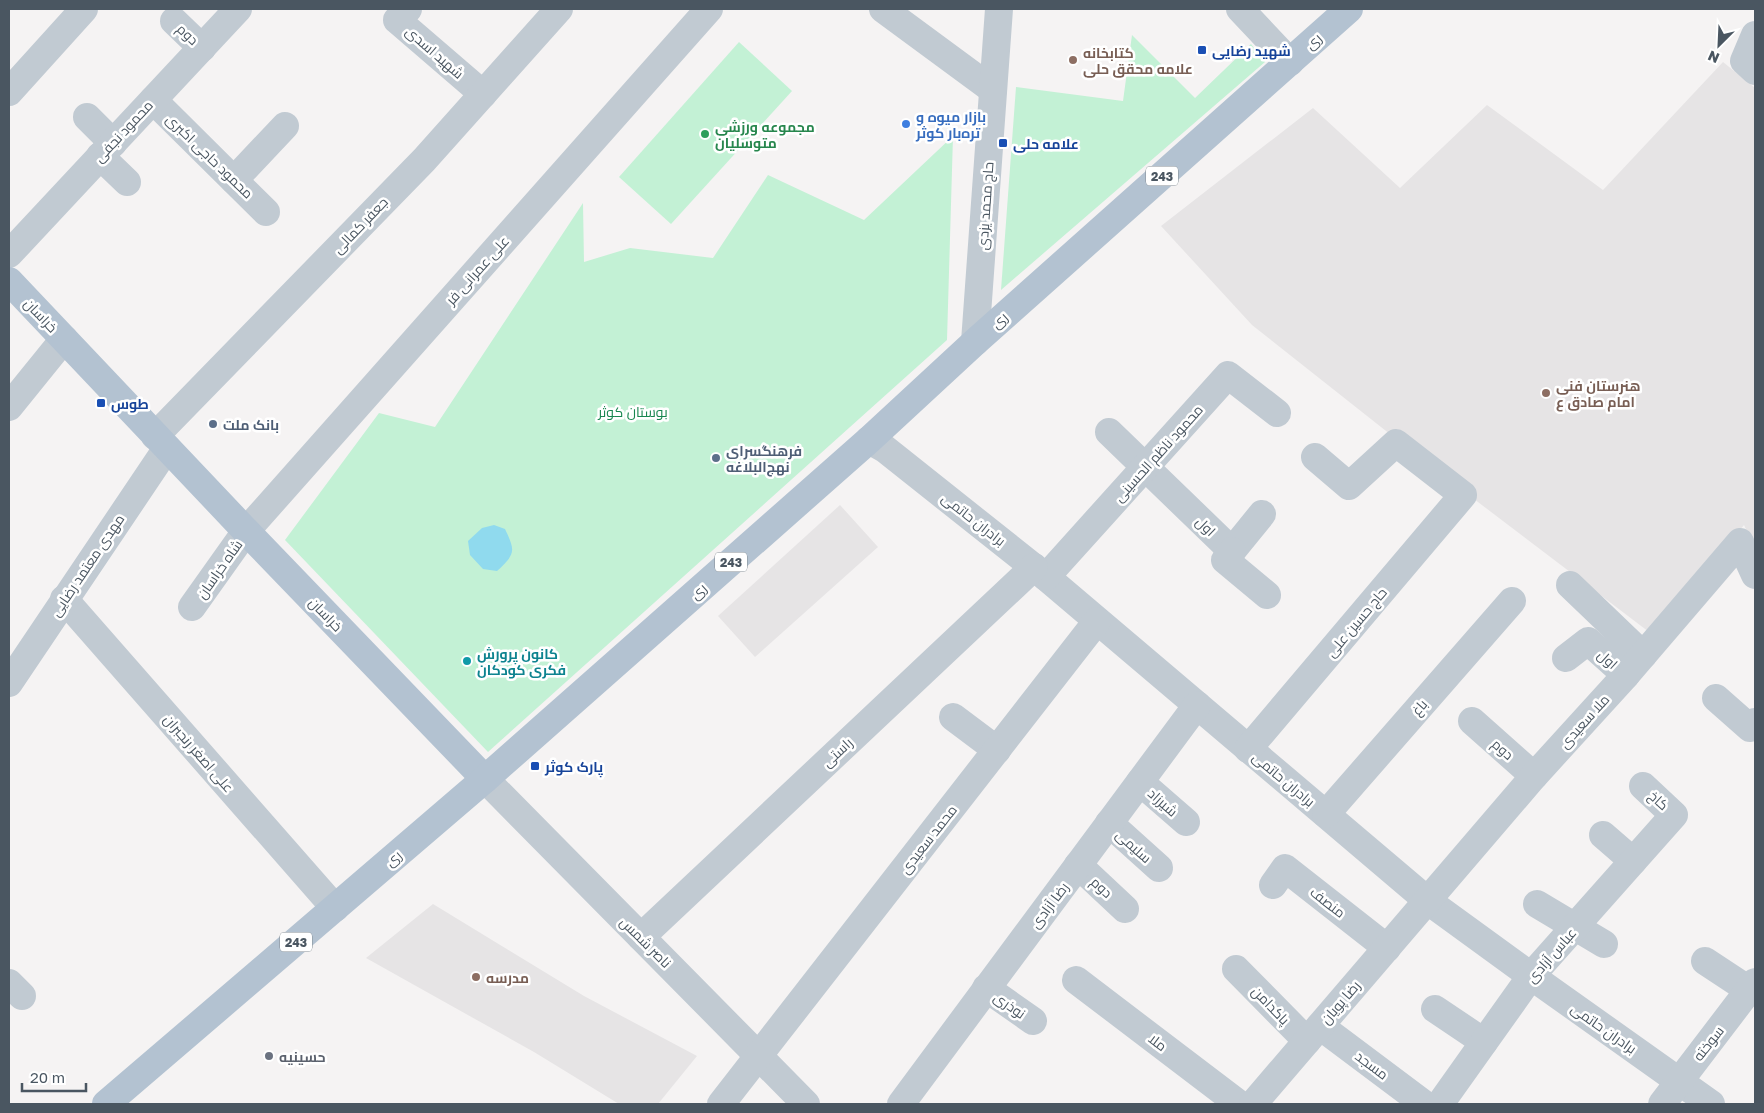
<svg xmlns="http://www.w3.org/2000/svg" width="1764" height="1113" viewBox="0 0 1764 1113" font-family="'Golos Text',Cairo,sans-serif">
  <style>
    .education { fill: #e6e4e5 }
    .green { fill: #c3f1d5 }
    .water { fill: #90daee }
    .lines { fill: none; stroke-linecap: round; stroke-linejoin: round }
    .minor { stroke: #c1cad2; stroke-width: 28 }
    .major { stroke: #b3c2d1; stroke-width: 28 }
    .transit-dot { fill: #1a4fb4; stroke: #fff; stroke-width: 2 }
    .education-dot { fill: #8d6e63; stroke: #fff; stroke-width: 2 }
    .shop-dot { fill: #3f7fe0; stroke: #fff; stroke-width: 2 }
    .leisure-dot { fill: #2e9e5b; stroke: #fff; stroke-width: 2 }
    .service-dot { fill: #5c6f8a; stroke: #fff; stroke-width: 2 }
    .culture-dot { fill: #0f9aa8; stroke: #fff; stroke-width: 2 }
    .worship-dot { fill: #6b7280; stroke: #fff; stroke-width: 2 }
    .labels { text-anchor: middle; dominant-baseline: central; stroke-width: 5; stroke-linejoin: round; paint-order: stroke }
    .shield { fill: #fff; stroke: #808990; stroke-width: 1 }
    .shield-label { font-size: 12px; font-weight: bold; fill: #4a5661 }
    .street-label { font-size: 14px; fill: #4a5661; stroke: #fff }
    .transit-label { font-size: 14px; font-weight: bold; fill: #164399; stroke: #fff; text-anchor: start }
    .education-label { font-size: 14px; font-weight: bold; fill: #785e54; stroke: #fff; text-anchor: start }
    .shop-label { font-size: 14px; font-weight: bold; fill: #366cbe; stroke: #fff; text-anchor: start }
    .leisure-label { font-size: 14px; font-weight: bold; fill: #27864d; stroke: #fff; text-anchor: start }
    .park-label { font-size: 14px; fill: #17864f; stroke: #fff }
    .service-label { font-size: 14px; font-weight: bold; fill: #4e5e75; stroke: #fff; text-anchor: start }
    .culture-label { font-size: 14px; font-weight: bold; fill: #0d838f; stroke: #fff; text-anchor: start }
    .worship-label { font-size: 14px; font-weight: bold; fill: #5b616d; stroke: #fff; text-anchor: start }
  </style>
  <rect width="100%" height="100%" fill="#f5f3f3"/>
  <g class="education">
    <path d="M1723,62L1755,88V549L1744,525L1653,635L1424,461L1252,325L1161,226L1313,108L1400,188L1487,105L1603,190Z"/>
    <path d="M840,505L878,547L755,657L718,616Z"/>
    <path d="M433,904L584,996L697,1056L658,1104H619L534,1052L366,958Z"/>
  </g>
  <g class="green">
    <path d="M1132,35L1195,98L1251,44L1265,62L1001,290L1016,87L1123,101Z"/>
    <path d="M739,42L792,91L671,224L619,177Z"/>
    <path d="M953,136L947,340L488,752L285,540L379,413L435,427L583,203L584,262L630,248L713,258L768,175L864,220Z"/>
  </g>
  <path class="water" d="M494,525L505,529C516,552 515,554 497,571L483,569L470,555L468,541L482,528Z"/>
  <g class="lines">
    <g class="minor">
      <path d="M408,9L397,20L483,94"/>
      <path d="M883,9L993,90"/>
      <path d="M1240,9L1290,62"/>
      <path d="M174,21L202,48"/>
      <path d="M1755,35L1744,61L1755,71"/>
      <path d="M9,92L84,9"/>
      <path d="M153,100L266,212"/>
      <path d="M87,117L113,143"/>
      <path d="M100,156L127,182"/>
      <path d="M234,180L285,126"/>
      <path d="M9,254L238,9"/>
      <path d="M975,342L999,9"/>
      <path d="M9,407L64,339"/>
      <path d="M1109,432L1232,551L1262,514"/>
      <path d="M155,436L424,160L559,9"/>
      <path d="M869,440L885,449L1046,577L1428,901L1531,976L1711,1104"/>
      <path d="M1232,551L1225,560L1267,595"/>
      <path d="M1046,577L1228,375L1277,413"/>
      <path d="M1570,585L1643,655"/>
      <path d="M64,599L335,908"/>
      <path d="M192,607L246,531L709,9"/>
      <path d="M1566,658L1588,641L1626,675"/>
      <path d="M9,683L167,448"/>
      <path d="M1716,698L1750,728L1755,722"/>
      <path d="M953,717L997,750"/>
      <path d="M1472,721L1534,776"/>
      <path d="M1248,749L1463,495L1396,443L1349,486L1315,457"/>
      <path d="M485,779L806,1104"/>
      <path d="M1140,782L1186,822"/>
      <path d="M1326,814L1512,601"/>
      <path d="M1109,823L1159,868"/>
      <path d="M1603,835L1633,861"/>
      <path d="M1078,865L1125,909"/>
      <path d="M1273,885L1285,868L1387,948"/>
      <path d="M1537,904L1604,944"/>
      <path d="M641,937L1034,567"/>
      <path d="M1705,961L1749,990"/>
      <path d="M1236,969L1307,1041"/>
      <path d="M1076,980L1239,1104"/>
      <path d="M9,983L22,996"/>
      <path d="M986,988L1033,1021"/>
      <path d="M1435,1009L1484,1042"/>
      <path d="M1320,1026L1424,1104"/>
      <path d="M721,1104L1097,621"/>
      <path d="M901,1104L1197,705"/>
      <path d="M1253,1104L1534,776L1626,675L1740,542L1755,575"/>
      <path d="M1440,1104L1531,976L1674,815L1643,786"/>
      <path d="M1662,1104L1755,982"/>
    </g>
    <g class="major">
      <path d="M9,281L246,531L485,779"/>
      <path d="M106,1104L485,779L869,440L975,342L1349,9"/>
    </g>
  </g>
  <g class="transit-dot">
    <rect x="1197" y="45" width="10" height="10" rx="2.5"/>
    <rect x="998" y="138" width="10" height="10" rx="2.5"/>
    <rect x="96" y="398" width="10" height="10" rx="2.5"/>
    <rect x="530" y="761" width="10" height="10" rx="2.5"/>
  </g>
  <g class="education-dot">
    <circle cx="1073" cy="60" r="5"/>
    <circle cx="1546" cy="393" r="5"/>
    <circle cx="476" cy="977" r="5"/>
  </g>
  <circle class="shop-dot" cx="906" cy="124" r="5"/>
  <circle class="leisure-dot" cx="705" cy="134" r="5"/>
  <g class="service-dot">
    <circle cx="213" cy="424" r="5"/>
    <circle cx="716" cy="458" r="5"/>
  </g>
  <circle class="culture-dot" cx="467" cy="661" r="5"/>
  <circle class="worship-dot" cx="269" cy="1056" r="5"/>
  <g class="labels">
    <g class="shield">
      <rect x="1146" y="166.5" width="32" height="19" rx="4"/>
      <rect x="715" y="552.5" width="32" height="19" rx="4"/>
      <rect x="280" y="932.5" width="32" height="19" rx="4"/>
    </g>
    <g class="shield-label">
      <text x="1162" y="176">243</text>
      <text x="731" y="562">243</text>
      <text x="296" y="942">243</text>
    </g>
    <g class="street-label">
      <text transform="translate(188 34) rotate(44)">دوم</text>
      <text transform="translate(1313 41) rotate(-42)">ری</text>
      <text transform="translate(435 52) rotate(41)">شهید اسدی</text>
      <text transform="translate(123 131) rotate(-47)">محمود نجفی</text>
      <text transform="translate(210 156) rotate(44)">محمود حاجی اکبری</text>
      <text transform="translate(985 206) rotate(-86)">حاج محمد یزدی</text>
      <text transform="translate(360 225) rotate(-46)">جعفر کمالی</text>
      <text transform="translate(477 270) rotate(-48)">علی عمرانی فر</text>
      <text transform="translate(41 315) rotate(46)">خراسان</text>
      <text transform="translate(999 320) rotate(-42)">ری</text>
      <text transform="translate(1158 453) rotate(-48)">محمود ناظم الحسینی</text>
      <text transform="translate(974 519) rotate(38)">برادران حاتمی</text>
      <text transform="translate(1206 526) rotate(44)">اول</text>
      <text transform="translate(87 565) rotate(-56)">مهدی معتمد رضایی</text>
      <text transform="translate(219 569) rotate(-55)">شاه خراسان</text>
      <text transform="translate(698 591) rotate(-42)">ری</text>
      <text transform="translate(326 614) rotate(46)">خراسان</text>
      <text transform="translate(1356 622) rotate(-50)">حاج حسین علی</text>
      <text transform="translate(1608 659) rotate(42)">اول</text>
      <text transform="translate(1419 707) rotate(-49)">باغ</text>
      <text transform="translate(1584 721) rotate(-48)">ملا سعیدی</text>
      <text transform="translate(1503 749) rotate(41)">دوم</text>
      <text transform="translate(837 752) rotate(-43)">راستی</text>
      <text transform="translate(199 753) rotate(49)">علی اصغر رنجبران</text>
      <text transform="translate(1284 779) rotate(40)">برادران حاتمی</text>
      <text transform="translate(1659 800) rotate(42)">کاخ</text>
      <text transform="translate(1163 802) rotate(42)">شیرزاد</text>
      <text transform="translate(928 839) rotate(-52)">محمد سعیدی</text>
      <text transform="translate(1134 846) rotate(42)">سلیمی</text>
      <text transform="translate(393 858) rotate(-41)">ری</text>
      <text transform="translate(1102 887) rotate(43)">دوم</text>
      <text transform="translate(1328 902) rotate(38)">منصف</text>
      <text transform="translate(1049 905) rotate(-53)">رضا آزادی</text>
      <text transform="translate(646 942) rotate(45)">ناصر شمس</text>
      <text transform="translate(1551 955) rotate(-49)">عباس آزادی</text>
      <text transform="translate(1340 1002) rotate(-49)">رضا پویان</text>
      <text transform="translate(1010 1005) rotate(35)">نوذری</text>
      <text transform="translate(1271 1005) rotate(46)">پاکدامن</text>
      <text transform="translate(1604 1028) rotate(35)">برادران حاتمی</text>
      <text transform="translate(1158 1042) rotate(37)">ملا</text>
      <text transform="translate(1708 1043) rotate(-52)">سوخته</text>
      <text transform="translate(1372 1065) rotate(37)">مسجد</text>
    </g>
    <g class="transit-label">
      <text x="1212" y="50">شهید رضایی</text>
      <text x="1013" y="143">علامه حلی</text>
      <text x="111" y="403">طوس</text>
      <text x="545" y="766">پارک کوثر</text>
    </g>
    <g class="education-label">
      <text x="1083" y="52">کتابخانه<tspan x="1083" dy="16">علامه محقق حلی</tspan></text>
      <text x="1556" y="385">هنرستان فنی<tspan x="1556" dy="16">امام صادق ع</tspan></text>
      <text x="486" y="977">مدرسه</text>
    </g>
    <g class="shop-label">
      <text x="916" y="116">بازار میوه و<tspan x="916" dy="16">تره‌بار کوثر</tspan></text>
    </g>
    <g class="leisure-label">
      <text x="715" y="126">مجموعه ورزشی<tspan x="715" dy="16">متوسلیان</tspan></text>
    </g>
    <g class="park-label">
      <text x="633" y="411">بوستان کوثر</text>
    </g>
    <g class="service-label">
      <text x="223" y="424">بانک ملت</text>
      <text x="726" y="450">فرهنگسرای<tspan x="726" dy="16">نهج‌البلاغه</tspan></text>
    </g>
    <g class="culture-label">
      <text x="477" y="653">کانون پرورش<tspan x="477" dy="16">فکری کودکان</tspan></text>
    </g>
    <g class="worship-label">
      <text x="279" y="1056">حسینیه</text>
    </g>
  </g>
  <rect width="1764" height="1113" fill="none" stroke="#4a5661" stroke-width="20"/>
  <g transform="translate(1719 45) rotate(204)" stroke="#ffffff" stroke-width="4" paint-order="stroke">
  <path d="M0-4L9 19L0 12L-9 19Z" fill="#4a5661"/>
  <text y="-8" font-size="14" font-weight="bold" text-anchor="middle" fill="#4a5661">N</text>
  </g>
  <path d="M22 1083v8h64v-8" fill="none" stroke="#4a5661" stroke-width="2.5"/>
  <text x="30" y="1083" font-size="15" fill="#4a5661" stroke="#ffffff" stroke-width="4" paint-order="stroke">20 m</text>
</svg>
